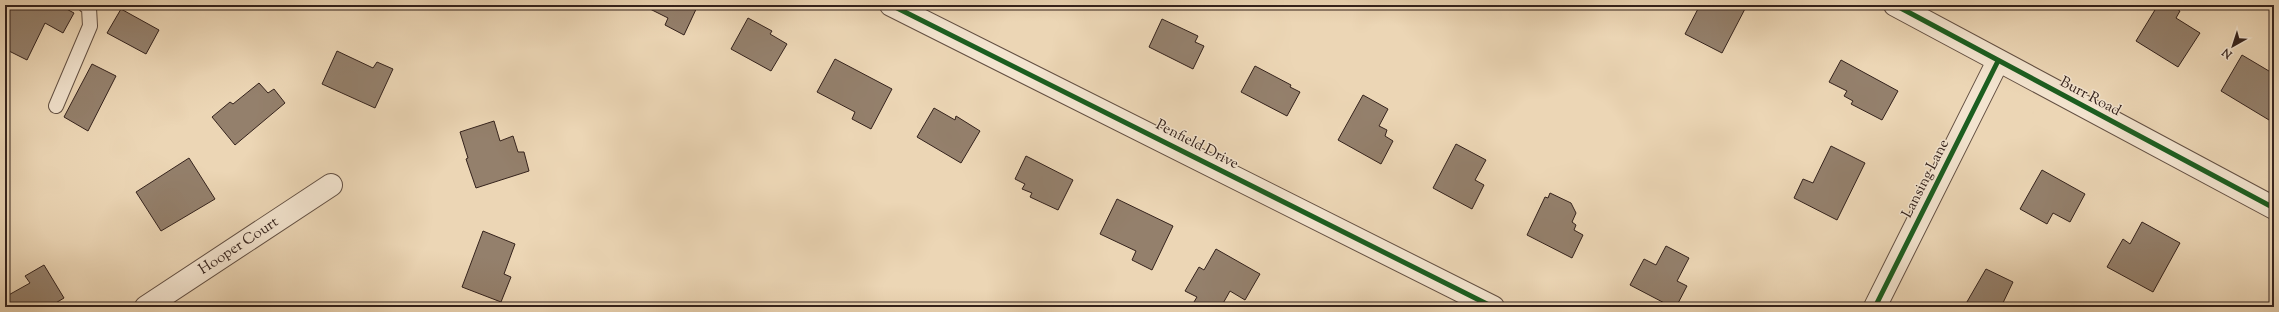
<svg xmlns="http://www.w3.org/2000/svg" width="2279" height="312" viewBox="0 0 2279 312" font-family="'Sorts Mill Goudy',serif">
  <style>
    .building { fill: #94806c; stroke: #34221c }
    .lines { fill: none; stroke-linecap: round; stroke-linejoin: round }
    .service-casing { stroke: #624f42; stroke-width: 16 }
    .minor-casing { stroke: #624f42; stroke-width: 24 }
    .tertiary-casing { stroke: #624f42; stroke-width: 24 }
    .service { stroke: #f3e4cf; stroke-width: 14 }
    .minor { stroke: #f3e4cf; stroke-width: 22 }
    .tertiary { stroke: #f3e4cf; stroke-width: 22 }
    .cycleway-casing { stroke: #f3e4cf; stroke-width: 8 }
    .cycleway { stroke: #1b5e20; stroke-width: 5 }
    .labels { text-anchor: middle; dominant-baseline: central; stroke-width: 3; stroke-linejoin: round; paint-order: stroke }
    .street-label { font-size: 15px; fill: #34221c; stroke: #f3e4cf }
  </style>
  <rect width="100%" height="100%" fill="#ecd6b5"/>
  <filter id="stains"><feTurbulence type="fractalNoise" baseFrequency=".005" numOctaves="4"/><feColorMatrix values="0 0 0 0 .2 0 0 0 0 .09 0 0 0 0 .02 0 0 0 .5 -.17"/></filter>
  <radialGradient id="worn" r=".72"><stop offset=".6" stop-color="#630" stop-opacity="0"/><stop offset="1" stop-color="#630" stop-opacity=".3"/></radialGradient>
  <g class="building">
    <path d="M5,5H59L74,13L63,33L45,23L27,60L5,49Z"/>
    <path d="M642,5H698L684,35L665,25L668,18Z"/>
    <path d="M1700,5H1747L1722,53L1685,34Z"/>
    <path d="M2158,5H2170L2180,11L2176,18L2200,33L2178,67L2136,41Z"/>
    <path d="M121,9L159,30L146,54L107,33Z"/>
    <path d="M748,18L772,31L770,34L787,44L771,71L731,49Z"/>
    <path d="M1162,19L1198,36L1195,42L1204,46L1193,69L1149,47Z"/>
    <path d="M337,51L373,68L377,62L393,69L375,108L322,84Z"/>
    <path d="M2242,55L2274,74V123L2221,91Z"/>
    <path d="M835,59L892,89L871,129L852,119L855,112L817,92Z"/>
    <path d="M1841,60L1898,91L1882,120L1851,104L1853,101L1844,96L1847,91L1829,82Z"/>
    <path d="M92,64L116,76L88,131L64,117Z"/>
    <path d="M1255,66L1291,85L1290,87L1300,92L1287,116L1241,92Z"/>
    <path d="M259,83L268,93L274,89L285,103L235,145L212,117L230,102L233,104Z"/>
    <path d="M1363,95L1388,109L1379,126L1387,130L1385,136L1393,141L1381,164L1338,140Z"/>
    <path d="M934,108L955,120L956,116L980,131L961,163L917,137Z"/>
    <path d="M494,121L500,141L513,136L518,152H524L529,171L476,188L466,159L468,158L460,132Z"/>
    <path d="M1456,144L1486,160L1475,180L1484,185L1472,209L1433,188Z"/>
    <path d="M1831,146L1865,163L1837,220L1794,198L1803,179L1813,183Z"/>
    <path d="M1026,156L1073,180L1058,210L1030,197L1032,193L1022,189L1025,184L1015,179Z"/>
    <path d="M189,158L215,199L161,231L136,192Z"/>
    <path d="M2042,170L2085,194L2070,222L2053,213L2047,224L2020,209Z"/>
    <path d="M1550,193L1571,203L1576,213L1572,222L1576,225L1574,230L1583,235L1572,258L1527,235L1545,197L1548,198Z"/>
    <path d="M1117,199L1173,226L1152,270L1132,260L1136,251L1100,234Z"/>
    <path d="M2142,222L2180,243L2153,292L2107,267L2123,239L2130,244Z"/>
    <path d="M483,231L515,244L504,274L511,277L501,302L462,287Z"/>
    <path d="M1666,246L1689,258L1677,281L1687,286L1676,307H1672L1630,285L1644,259L1656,265Z"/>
    <path d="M1216,249L1260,274L1245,300L1230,291L1221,307H1191L1197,297L1185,291L1199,267L1204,270Z"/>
    <path d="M44,265L64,298L49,307H5V297L30,283L25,276Z"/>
    <path d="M1986,269L2013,282L2001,307H1964Z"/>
  </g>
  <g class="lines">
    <defs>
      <path id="service" d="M56,106L90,26L89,8L85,5"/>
      <g id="minor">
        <path d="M891,5L1493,307"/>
        <path id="s1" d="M146,307L331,185"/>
        <path d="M1875,307L1998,61"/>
      </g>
      <path id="tertiary" d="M1895,5L2274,208"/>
    </defs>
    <use href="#service" class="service-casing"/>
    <use href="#minor" class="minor-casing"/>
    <use href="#tertiary" class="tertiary-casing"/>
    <use href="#service" class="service"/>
    <use href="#minor" class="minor"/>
    <use href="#tertiary" class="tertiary"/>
    <defs>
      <g id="cycleway">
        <path d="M891,5L1493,307"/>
        <path d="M1895,5L2274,208"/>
        <path d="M1875,307L1998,61"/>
      </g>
    </defs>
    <use href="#cycleway" class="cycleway-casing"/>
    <use href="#cycleway" class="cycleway"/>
  </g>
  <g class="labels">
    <g class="street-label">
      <text transform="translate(2090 97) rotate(28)">Burr Road</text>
      <text transform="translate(1197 145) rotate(27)">Penfield Drive</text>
      <text transform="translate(1926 179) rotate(-63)">Lansing Lane</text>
      <text stroke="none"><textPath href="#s1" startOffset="111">Hooper Court</textPath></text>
    </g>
  </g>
  <rect width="2279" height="312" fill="none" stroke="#ecd6b5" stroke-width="20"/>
  <rect x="6" y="6" width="2267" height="300" fill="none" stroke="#34221c" stroke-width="2"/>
  <rect x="10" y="10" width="2259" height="292" fill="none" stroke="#34221c"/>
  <g transform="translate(2233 46) rotate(219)" stroke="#f3e4cf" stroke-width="3" paint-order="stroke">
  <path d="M0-3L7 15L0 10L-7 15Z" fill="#34221c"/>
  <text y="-6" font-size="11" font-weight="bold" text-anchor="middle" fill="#34221c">N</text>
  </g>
  <rect width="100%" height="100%" filter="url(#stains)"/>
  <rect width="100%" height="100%" fill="url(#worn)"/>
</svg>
